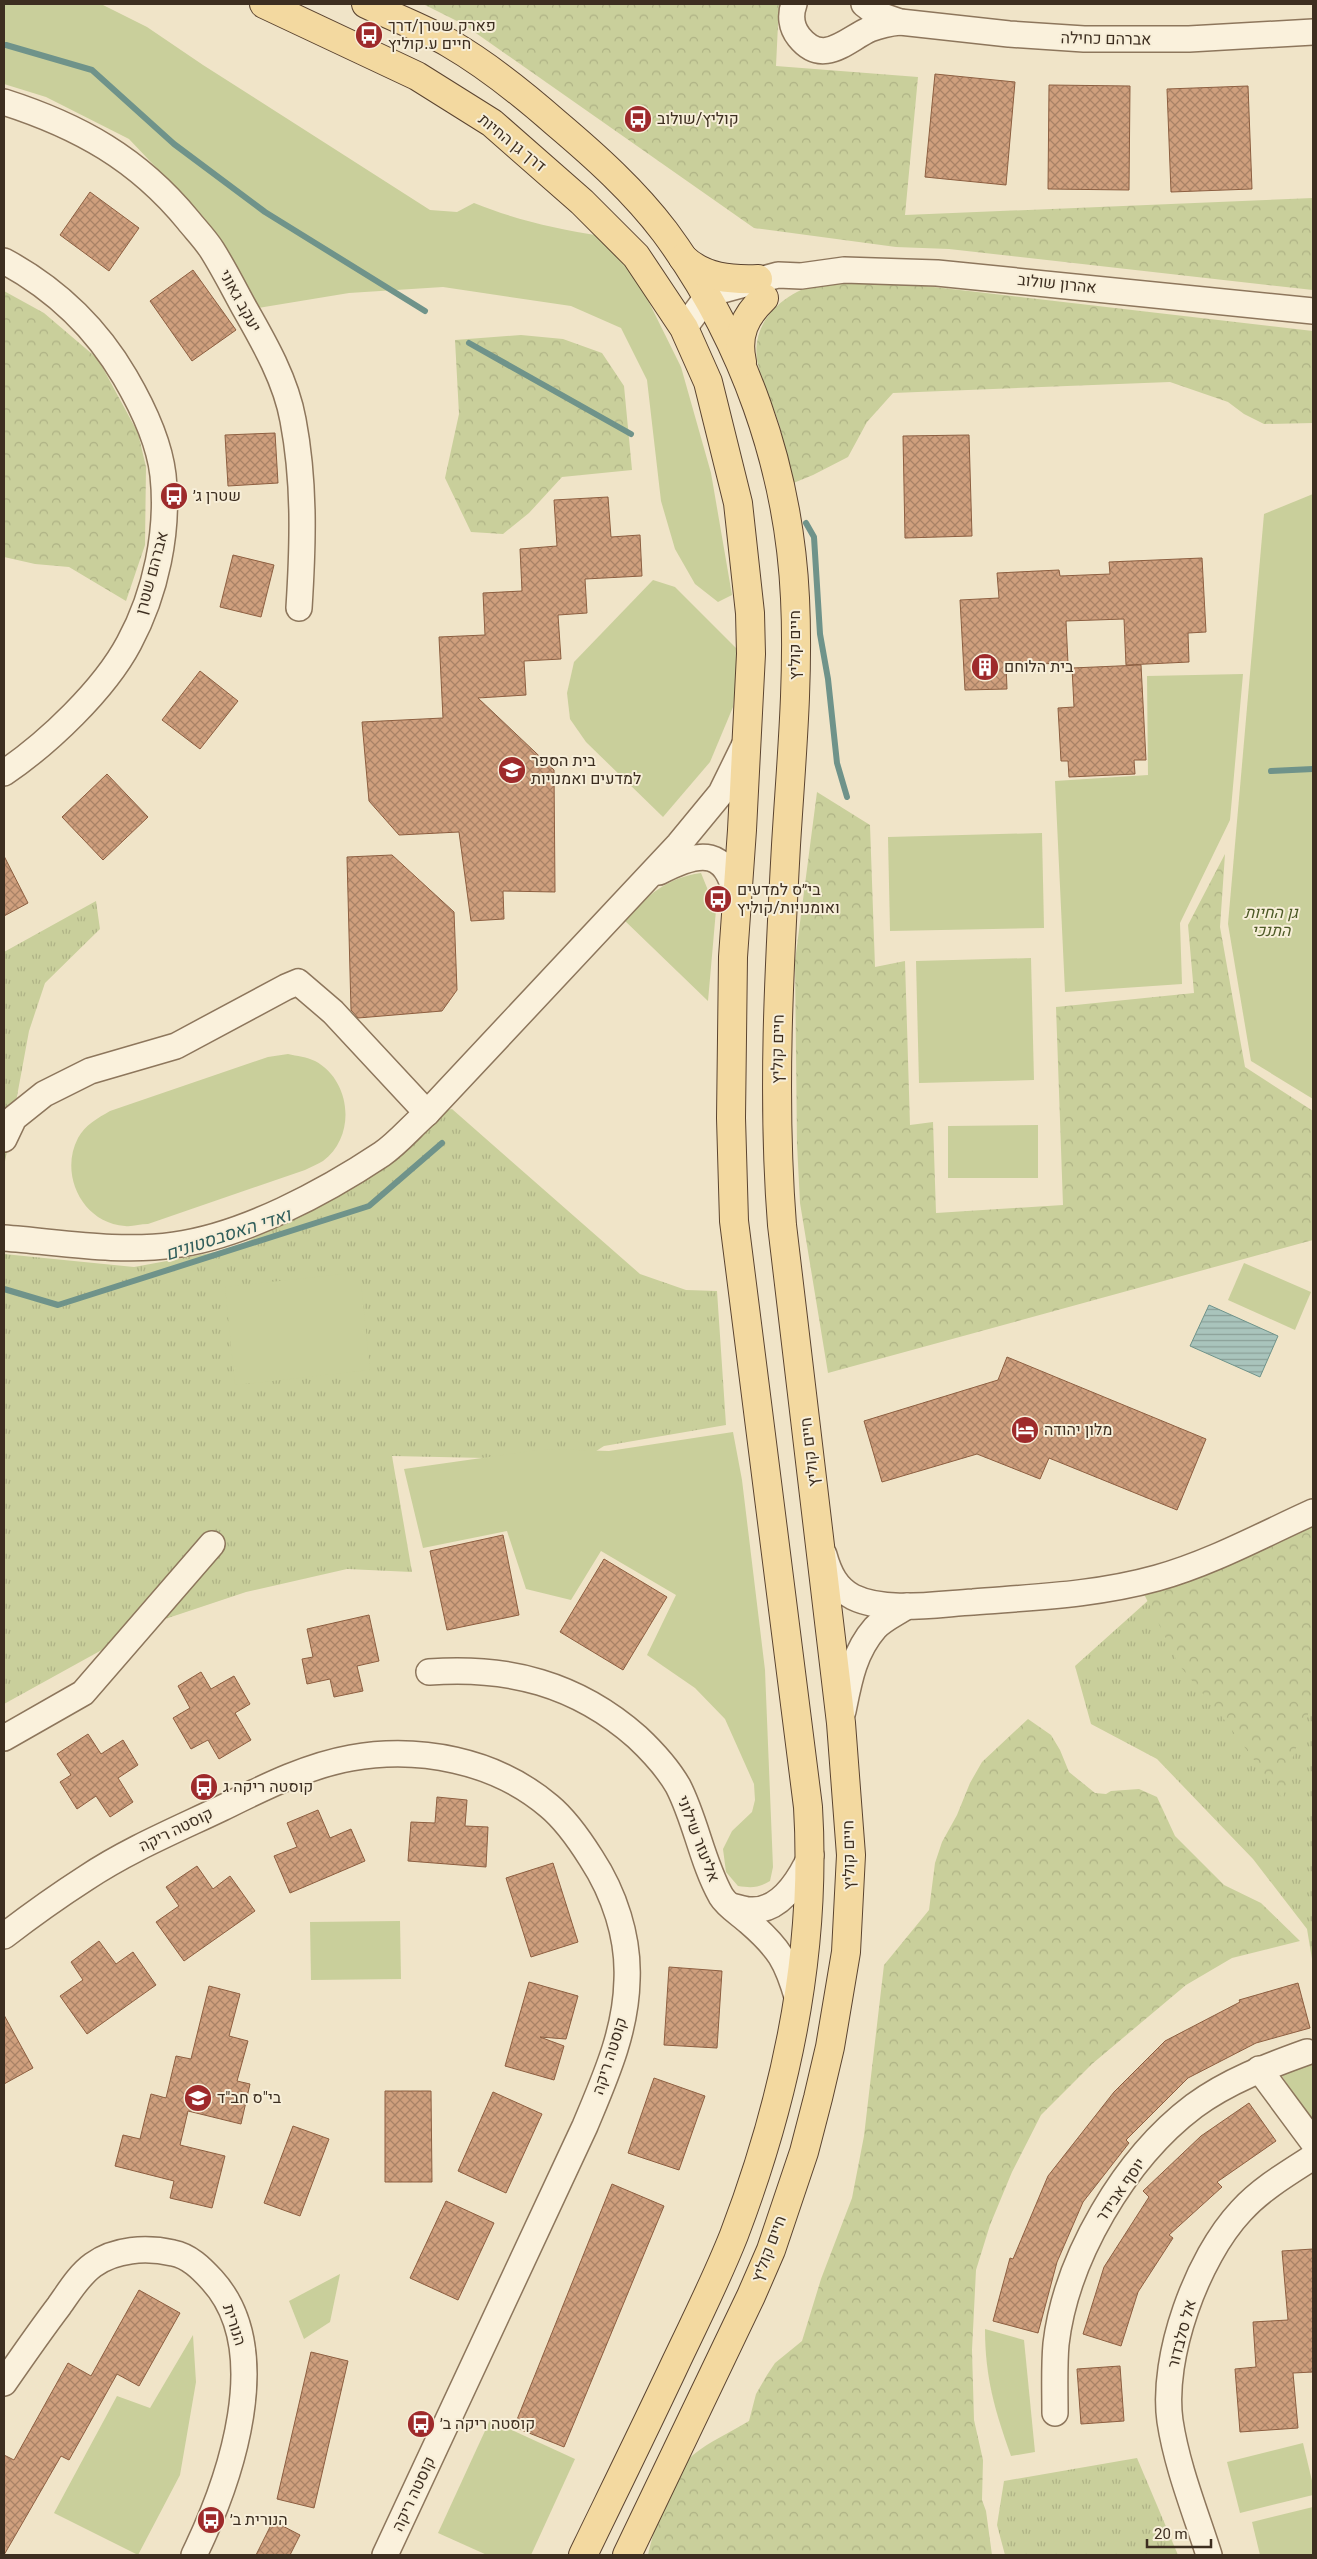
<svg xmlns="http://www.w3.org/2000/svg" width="1317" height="2559" viewBox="0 0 1317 2559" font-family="Georgia,Heebo,serif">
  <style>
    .grass { fill: url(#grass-tufts) }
    .forest { fill: url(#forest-crowns) }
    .green { fill: #c9cf9b }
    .water { fill: url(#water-rules); stroke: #6f938a }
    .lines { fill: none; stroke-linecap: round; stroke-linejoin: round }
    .stream { stroke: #6f938a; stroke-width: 6 }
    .building { fill: url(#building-cross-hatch); stroke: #8d5f41 }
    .minor-casing { stroke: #8d765c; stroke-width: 28 }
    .major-casing { stroke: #5b4430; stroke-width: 30 }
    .minor { stroke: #faf1dc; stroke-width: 25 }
    .major { stroke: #f3d9a0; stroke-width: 28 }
    .labels { text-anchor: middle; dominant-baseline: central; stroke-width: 4; stroke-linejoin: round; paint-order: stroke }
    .poi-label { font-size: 16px; fill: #3d2e20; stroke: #f7eed8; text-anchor: start }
    .street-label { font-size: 16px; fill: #3d2e20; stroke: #f7eed8 }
    .park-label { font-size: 16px; font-style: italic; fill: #4d5a26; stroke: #f7eed8 }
    .water-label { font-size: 18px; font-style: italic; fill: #2f5d5a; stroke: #f7eed8 }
  </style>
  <defs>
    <pattern id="grass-tufts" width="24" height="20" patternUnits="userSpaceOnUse" patternTransform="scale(1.25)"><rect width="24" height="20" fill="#c9cf9b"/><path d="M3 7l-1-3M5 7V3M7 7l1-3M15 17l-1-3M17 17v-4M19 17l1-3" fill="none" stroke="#aeb285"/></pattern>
    <pattern id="forest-crowns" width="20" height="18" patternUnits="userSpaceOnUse" patternTransform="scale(1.25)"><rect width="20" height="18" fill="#c9cf9b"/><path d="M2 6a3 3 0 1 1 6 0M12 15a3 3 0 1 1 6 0" fill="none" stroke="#aeb285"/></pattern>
    <pattern id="water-rules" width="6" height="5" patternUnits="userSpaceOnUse" patternTransform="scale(1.25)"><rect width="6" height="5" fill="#a9c4bc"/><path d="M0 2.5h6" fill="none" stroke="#8ba098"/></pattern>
    <pattern id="building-cross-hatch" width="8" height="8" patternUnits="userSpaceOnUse" patternTransform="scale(1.25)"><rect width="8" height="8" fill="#cf9f7d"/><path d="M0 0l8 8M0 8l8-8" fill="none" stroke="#a98266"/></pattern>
  </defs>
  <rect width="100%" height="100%" fill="#f0e4c8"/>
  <g class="grass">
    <path d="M96,901L100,929L45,983L29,1031L4,1167V952Z"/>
    <path d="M452,1109L640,1274L686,1290L717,1291L726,1425L604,1446L582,1460L392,1456L412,1572L347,1569L246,1592L147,1625L4,1704V1254L134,1267L232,1249L338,1196L427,1113Z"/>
    <path d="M1313,1503V1965L1307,1929L1253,1859L1157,1759L1091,1724L1075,1666L1152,1597Z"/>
    <path d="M1137,2458L1178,2555H1005L997,2525L1004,2481Z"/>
  </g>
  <g class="forest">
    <path d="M423,4H779L776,66L918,77L905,215L1313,198V290L949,249L896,247L754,228L463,24Z"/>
    <path d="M827,282L908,284L1313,331V423L1264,424L1244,414L1228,402L1170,382L893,393L867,422L848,457L813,475L791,484C787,465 785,446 780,427C774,406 763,387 758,365C748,320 787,289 827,282Z"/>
    <path d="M4,291L44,313L98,359L138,433L146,467L145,545L126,601L69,567L35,564L4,557Z"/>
    <path d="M521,335L563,339L602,353L624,386L632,470L562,477L529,513L503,534L471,532L445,478L459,414L455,340Z"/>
    <path d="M817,792L870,825L875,967L905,961L910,1125L933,1122L936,1213L1063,1205L1056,1007L1194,993L1188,925L1225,854L1220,927L1245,1067L1313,1111V1240L828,1373L800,1203L797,1144L795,961Z"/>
    <path d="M1313,1512V1700L1291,1762L1283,1799L1223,1718L1179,1665L1144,1594Z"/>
    <path d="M1028,1719L1051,1735L1060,1750L1069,1772L1095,1793L1106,1794L1111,1791L1139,1789L1157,1797L1175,1836L1224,1885L1261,1903L1300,1941L1232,1958L1186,1985L1092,2064L1041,2115L1012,2172L990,2225L976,2270L972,2350L974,2420L983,2460L982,2500L986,2511L992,2555H648C653,2530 673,2471 693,2455C710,2441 731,2432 749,2421L756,2394L767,2375L775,2363L802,2341L821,2279L852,2198L864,2136L884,1965L929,1910L935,1863L942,1842L957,1815L970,1783L982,1762Z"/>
  </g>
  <g class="green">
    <path d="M4,4H101L147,27L203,65L430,210L457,212L474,203C516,220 557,229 601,236L636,276L681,367L711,473L732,595L718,602L695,584L675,549L661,501L647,380L621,328L571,306L443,287L349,293L258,308L204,218L129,139L46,97L4,84Z"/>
    <path d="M1313,494V1099L1251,1061L1228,924L1264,514Z"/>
    <path d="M653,580L675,587L739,651L733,707L710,762L663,817L586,742L570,719L567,693L574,662Z"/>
    <path d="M1243,674L1230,820L1180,923L1182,984L1065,992L1055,781L1148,775L1147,676Z"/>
    <path d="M1042,833L1044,928L890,931L888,837Z"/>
    <path d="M701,873L716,910L708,1001L623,919C649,896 665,878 701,873Z"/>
    <path d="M1031,958L1034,1080L919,1083L916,961Z"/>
    <path d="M288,1054C297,1056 307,1057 315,1061C351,1080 357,1136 323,1161C318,1164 311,1167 305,1170L148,1224C140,1224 132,1227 125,1226C82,1223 59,1174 78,1138C85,1125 98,1118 110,1111L268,1057Z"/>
    <path d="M1038,1125V1178H948V1126Z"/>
    <path d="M1244,1263L1311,1292L1295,1330L1228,1300Z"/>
    <path d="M360,1272L370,1370L235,1385L225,1287Z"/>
    <path d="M733,1432L742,1480L765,1670L773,1867L770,1881C759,1888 751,1888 738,1886L726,1872L723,1849L732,1831L752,1812L755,1800L754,1784L725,1719L695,1688L647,1655L676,1595L601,1551L571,1600L526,1589L507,1531L423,1548L404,1469L545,1449L609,1451Z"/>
    <path d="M400,1921L401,1979L311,1980L310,1922Z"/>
    <path d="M1313,2060V2124L1280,2073Z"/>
    <path d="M340,2274L330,2322L304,2339L289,2301Z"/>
    <path d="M985,2329L1024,2340L1035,2452L1011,2456C995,2411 985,2378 985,2329Z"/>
    <path d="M193,2335L196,2382L180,2475L138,2555L54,2513L117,2396L150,2408Z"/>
    <path d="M490,2420L575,2459L531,2555H487L438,2533Z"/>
    <path d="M1303,2443L1313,2485V2495L1240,2513L1227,2462Z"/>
    <path d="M1313,2507V2555H1260L1252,2522Z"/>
  </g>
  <path class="water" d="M1209,1305L1278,1336L1260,1377L1190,1346Z"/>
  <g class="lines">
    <g class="stream">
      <path d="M6,45L92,70L174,144L265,212L425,311"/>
      <path d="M469,343L631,434"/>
      <path d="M806,523L814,537L820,634L828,679L837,763L847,797"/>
      <path d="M1271,771L1313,769"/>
      <path d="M4,1289L58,1305L369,1206L442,1143"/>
    </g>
  </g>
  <g class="building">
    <path d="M935,74L1015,82L1006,185L925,177Z"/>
    <path d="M1049,85L1130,86L1129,190L1048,189Z"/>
    <path d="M1248,86L1252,189L1171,192L1167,89Z"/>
    <path d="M90,192L139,228L109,271L60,235Z"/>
    <path d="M193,270L236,330L192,361L150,301Z"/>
    <path d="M275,433L278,483L228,486L225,435Z"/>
    <path d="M969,435L972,536L905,538L903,436Z"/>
    <path d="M608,497L611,537L640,535L642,576L585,579L587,613L558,615L561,659L524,661L526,695L478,698L554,770L555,892L503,891L504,919L471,921L459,832L399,835L369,801L362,722L443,718L439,637L485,635L483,593L522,591L520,549L557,546L554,500Z"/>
    <path d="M233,555L274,565L261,617L220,607Z"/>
    <path d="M1202,558L1206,632L1188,633L1189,662L1126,665L1124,619L1066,621L1068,663L1006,665L1007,689L965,690L960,600L999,598L997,573L1059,570L1060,576L1110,574L1109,562Z"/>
    <path d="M1141,665L1146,760H1134L1135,774L1069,777L1068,761H1061L1058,708L1074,707L1072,668Z"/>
    <path d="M200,671L238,701L200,749L162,720Z"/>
    <path d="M107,774L148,817L103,860L62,817Z"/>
    <path d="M392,855L454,912L457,990L442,1011L358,1018L351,1010L347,857Z"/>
    <path d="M4,856L28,903L4,916Z"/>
    <path d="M1007,1357L1206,1439L1177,1510L1049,1458L1040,1479L977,1454L882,1482L864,1421L998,1380Z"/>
    <path d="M503,1535L519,1615L447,1630L430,1551Z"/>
    <path d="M604,1559L667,1597L623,1670L560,1632Z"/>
    <path d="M369,1615L379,1661L357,1666L363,1691L334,1697L330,1679L307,1684L302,1659L313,1657L307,1629Z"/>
    <path d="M201,1672L211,1689L234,1676L250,1704L235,1713L251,1740L219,1759L208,1740L191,1749L173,1718L190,1708L178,1686Z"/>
    <path d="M88,1734L101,1754L123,1740L138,1765L118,1778L133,1802L110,1817L96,1796L77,1809L60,1782L71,1775L57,1754Z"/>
    <path d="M437,1797L467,1800L465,1826L488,1827L486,1867L408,1861L411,1822L435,1823Z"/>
    <path d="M318,1810L330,1838L351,1829L365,1861L290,1893L274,1856L297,1847L287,1823Z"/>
    <path d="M553,1863L578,1942L531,1957L506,1878Z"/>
    <path d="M197,1866L213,1889L230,1876L255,1911L184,1961L156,1922L179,1906L166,1887Z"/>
    <path d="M99,1941L116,1964L133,1952L156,1985L87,2034L60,1996L83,1980L71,1962Z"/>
    <path d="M669,1967L722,1971L717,2048L664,2045Z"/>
    <path d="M529,1982L578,1996L566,2039L540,2037L564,2046L554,2080L505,2066Z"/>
    <path d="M1298,1983L1310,2028L1256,2043L1188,2078L1126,2140L1129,2143L1083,2202L1057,2262L1038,2333L993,2321L1010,2258L1013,2259L1048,2176L1114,2092L1165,2041L1240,2002L1239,2000Z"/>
    <path d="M209,1986L240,1994L229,2036L248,2041L237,2081L250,2084L241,2124L188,2111L180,2145L225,2156L212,2208L170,2198L174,2181L115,2166L123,2135L140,2139L151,2094L166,2098L176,2056L191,2059Z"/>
    <path d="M4,2015L33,2068L4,2084Z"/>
    <path d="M654,2078L705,2096L679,2170L628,2153Z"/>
    <path d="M385,2091H431L432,2182H385Z"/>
    <path d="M493,2092L542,2114L506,2193L458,2171Z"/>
    <path d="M1249,2103L1276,2141L1217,2182L1222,2187L1169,2235L1173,2238L1138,2292L1121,2346L1083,2334L1104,2267L1149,2197L1143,2191L1201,2136Z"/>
    <path d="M293,2126L329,2139L300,2216L264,2203Z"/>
    <path d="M612,2184L664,2206L564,2447L514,2427Z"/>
    <path d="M446,2201L494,2223L458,2300L410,2278Z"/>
    <path d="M1313,2249V2372L1293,2373L1298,2428L1240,2432L1235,2369L1256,2367L1253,2322L1288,2320L1282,2251Z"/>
    <path d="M139,2290L180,2313L139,2386L117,2374L69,2460L61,2456L4,2555V2455L14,2460L68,2363L91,2376Z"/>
    <path d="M311,2352L348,2361L314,2508L277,2499Z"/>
    <path d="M1120,2366L1124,2421L1081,2424L1077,2369Z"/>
    <path d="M273,2521L300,2535L290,2555H256Z"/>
  </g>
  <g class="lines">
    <defs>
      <g id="minor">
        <path d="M794,4C790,15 791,27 799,37C823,67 846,40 870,29C880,25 889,23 900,22"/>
        <path d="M864,4L877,14L900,22L1009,34L1084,39H1189L1313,32"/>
        <path d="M4,102C79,126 138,159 188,220C196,230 205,239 212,250C224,269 234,289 245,309C265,344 286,381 293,420C305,483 303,545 299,608"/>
        <path d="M4,261C56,289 95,326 125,377C142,406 159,440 163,475C169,531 156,593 129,643C104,690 48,743 4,773"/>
        <path d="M684,328L707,297L719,291L778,275L801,276L844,270L937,273L1313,311"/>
        <path d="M659,872C701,850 728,847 737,902"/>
        <path d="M4,1139L14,1118L44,1094L90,1071L176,1046L286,987L298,982L333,1012L427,1113"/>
        <path d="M4,1238C59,1242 119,1253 174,1245C243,1236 325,1192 382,1154C398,1143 412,1126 427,1113L679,844L721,793L744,746"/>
        <path d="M824,1555C829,1573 836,1588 853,1597C886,1613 937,1604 973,1602C1035,1597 1096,1595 1157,1578C1211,1563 1262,1535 1313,1512"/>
        <path d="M429,1672C508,1666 577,1684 637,1737C653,1752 667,1767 678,1786C696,1821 702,1862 721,1896C727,1906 740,1914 749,1922C779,1948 787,1961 798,2000"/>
        <path d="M843,1711C849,1681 854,1652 875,1628C883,1619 897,1613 907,1606"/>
        <path d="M4,1738L83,1693L212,1544"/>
        <path d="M731,1906C737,1907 744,1910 750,1910C780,1912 800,1879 811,1855"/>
        <path d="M4,1936C30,1916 58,1896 86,1878C128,1850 176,1830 222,1808C263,1788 306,1766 351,1758C419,1746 495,1760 549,1806C566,1820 579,1839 591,1858C614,1893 629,1937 627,1980C626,2032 605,2078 585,2126L385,2555"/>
        <path d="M1259,2069L1313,2142"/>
        <path d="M4,2383C22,2357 40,2331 59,2306C69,2292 79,2275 93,2265C115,2249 146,2247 173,2253C189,2256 201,2268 212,2280C276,2350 230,2481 194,2555"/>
        <path d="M1055,2413C1055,2390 1054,2367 1056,2344C1066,2258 1125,2158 1194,2106C1228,2081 1268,2066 1307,2052"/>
        <path d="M1209,2555C1195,2511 1177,2467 1170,2421C1161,2357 1197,2258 1241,2211C1261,2189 1288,2173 1313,2157"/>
      </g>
      <g id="major">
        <path d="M264,4L417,76L492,123L582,202L636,256L684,328L708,382L738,503L750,613L751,654L742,830L733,957L731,1118L734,1221L808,1807C817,1954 786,2098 734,2235C717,2278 696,2320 676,2362C646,2426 614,2491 583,2555"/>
        <path d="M366,4C393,17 423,28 449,43C487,65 523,94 556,123C595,156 634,191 665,232C743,338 789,467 795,598C799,680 791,763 786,845C779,971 772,1098 782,1225L841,1723L851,1855L846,1952L830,2047L818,2098L804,2152L771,2250L751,2296L627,2555"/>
        <path d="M683,258C704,278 731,280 758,279"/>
        <path d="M742,362C736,335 745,316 764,298"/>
      </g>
    </defs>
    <use href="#minor" class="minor-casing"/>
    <use href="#major" class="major-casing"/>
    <use href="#minor" class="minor"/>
    <use href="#major" class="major"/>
  </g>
  <defs>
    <symbol id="bus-disc" viewBox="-11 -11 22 22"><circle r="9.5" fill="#9e2a2b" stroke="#f7eed8"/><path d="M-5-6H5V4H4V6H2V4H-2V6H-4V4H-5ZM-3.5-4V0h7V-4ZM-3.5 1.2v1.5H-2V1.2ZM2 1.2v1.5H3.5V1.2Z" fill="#fff"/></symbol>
    <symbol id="building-disc" viewBox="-11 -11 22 22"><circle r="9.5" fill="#9e2a2b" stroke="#f7eed8"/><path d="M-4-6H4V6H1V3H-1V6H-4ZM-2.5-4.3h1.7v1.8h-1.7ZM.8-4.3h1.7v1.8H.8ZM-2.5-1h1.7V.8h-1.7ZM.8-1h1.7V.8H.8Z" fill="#fff"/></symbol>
    <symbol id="school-disc" viewBox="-11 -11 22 22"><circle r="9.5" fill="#9e2a2b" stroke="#f7eed8"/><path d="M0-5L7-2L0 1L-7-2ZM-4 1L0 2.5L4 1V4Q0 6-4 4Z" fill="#fff"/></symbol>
    <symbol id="hotel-disc" viewBox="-11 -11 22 22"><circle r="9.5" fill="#9e2a2b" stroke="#f7eed8"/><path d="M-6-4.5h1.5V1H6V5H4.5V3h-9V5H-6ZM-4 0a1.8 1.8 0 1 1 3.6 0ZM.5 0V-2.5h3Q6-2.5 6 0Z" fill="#fff"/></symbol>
  </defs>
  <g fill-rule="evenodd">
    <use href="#bus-disc" x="353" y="19" width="32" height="32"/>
    <use href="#bus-disc" x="622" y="103" width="32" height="32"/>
    <use href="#bus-disc" x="158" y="480" width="32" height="32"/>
    <use href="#building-disc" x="969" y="651" width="32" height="32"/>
    <use href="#school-disc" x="496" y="754" width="32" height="32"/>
    <use href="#bus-disc" x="702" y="883" width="32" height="32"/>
    <use href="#hotel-disc" x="1009" y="1414" width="32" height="32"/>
    <use href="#bus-disc" x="188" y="1771" width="32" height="32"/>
    <use href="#school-disc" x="182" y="2082" width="32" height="32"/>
    <use href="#bus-disc" x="405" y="2408" width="32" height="32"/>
    <use href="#bus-disc" x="195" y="2504" width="32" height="32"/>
  </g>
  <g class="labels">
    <g class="poi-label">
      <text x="388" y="26">פארק שטרן/דרך<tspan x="388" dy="18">חיים ע.קוליץ</tspan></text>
      <text x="657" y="119">קוליץ/שולוב</text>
      <text x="193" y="496">שטרן ג׳</text>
      <text x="1004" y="667">בית הלוחם</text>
      <text x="531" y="761">בית הספר<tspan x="531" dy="18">למדעים ואמנויות</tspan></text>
      <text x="737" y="890">בי״ס למדעים<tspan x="737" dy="18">ואומנויות/קוליץ</tspan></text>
      <text x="1044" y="1430">מלון יהודה</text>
      <text x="223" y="1787">קוסטה ריקה ג</text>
      <text x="217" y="2098">בי"ס חב"ד</text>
      <text x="440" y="2424">קוסטה ריקה ב׳</text>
      <text x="230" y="2520">הנורית ב׳</text>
    </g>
    <g class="street-label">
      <text transform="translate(1106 39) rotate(1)">אברהם כחילה</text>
      <text transform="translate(512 143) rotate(39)">דרך גן החיות</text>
      <text transform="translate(1057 284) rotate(6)">אהרון שולוב</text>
      <text transform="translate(240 301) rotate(61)">יעקב גאוני</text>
      <text transform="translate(152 573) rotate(-75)">אברהם שטרן</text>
      <text transform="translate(795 645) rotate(-90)">חיים קוליץ</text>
      <text transform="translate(778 1049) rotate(-89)">חיים קוליץ</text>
      <text transform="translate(810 1452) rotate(-97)">חיים קוליץ</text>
      <text transform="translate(176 1830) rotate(-26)">קוסטה ריקה</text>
      <text transform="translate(698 1839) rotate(69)">אליעזר שילוני</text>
      <text transform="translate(849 1855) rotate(-91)">חיים קוליץ</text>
      <text transform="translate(610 2056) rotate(-72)">קוסטה ריקה</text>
      <text transform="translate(1121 2190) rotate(-55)">יוסף אבידר</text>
      <text transform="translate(769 2249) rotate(-69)">חיים קוליץ</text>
      <text transform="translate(234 2325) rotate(72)">הנורית</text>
      <text transform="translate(1182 2334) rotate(-75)">אל סלבדור</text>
      <text transform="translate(414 2494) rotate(-65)">קוסטה ריקה</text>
    </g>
    <g class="park-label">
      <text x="1271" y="913">גן החיות<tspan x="1271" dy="18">התנכי</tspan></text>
    </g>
    <g class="water-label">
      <text transform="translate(228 1235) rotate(-18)">ואדי האסבסטונים</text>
    </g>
  </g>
  <rect width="1317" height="2559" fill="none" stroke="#3d2e20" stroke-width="10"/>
  <path d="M1147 2539v8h64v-8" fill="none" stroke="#3d2e20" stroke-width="2.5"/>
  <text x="1154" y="2539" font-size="15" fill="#3d2e20" stroke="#f7eed8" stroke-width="4" paint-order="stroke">20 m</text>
</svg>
